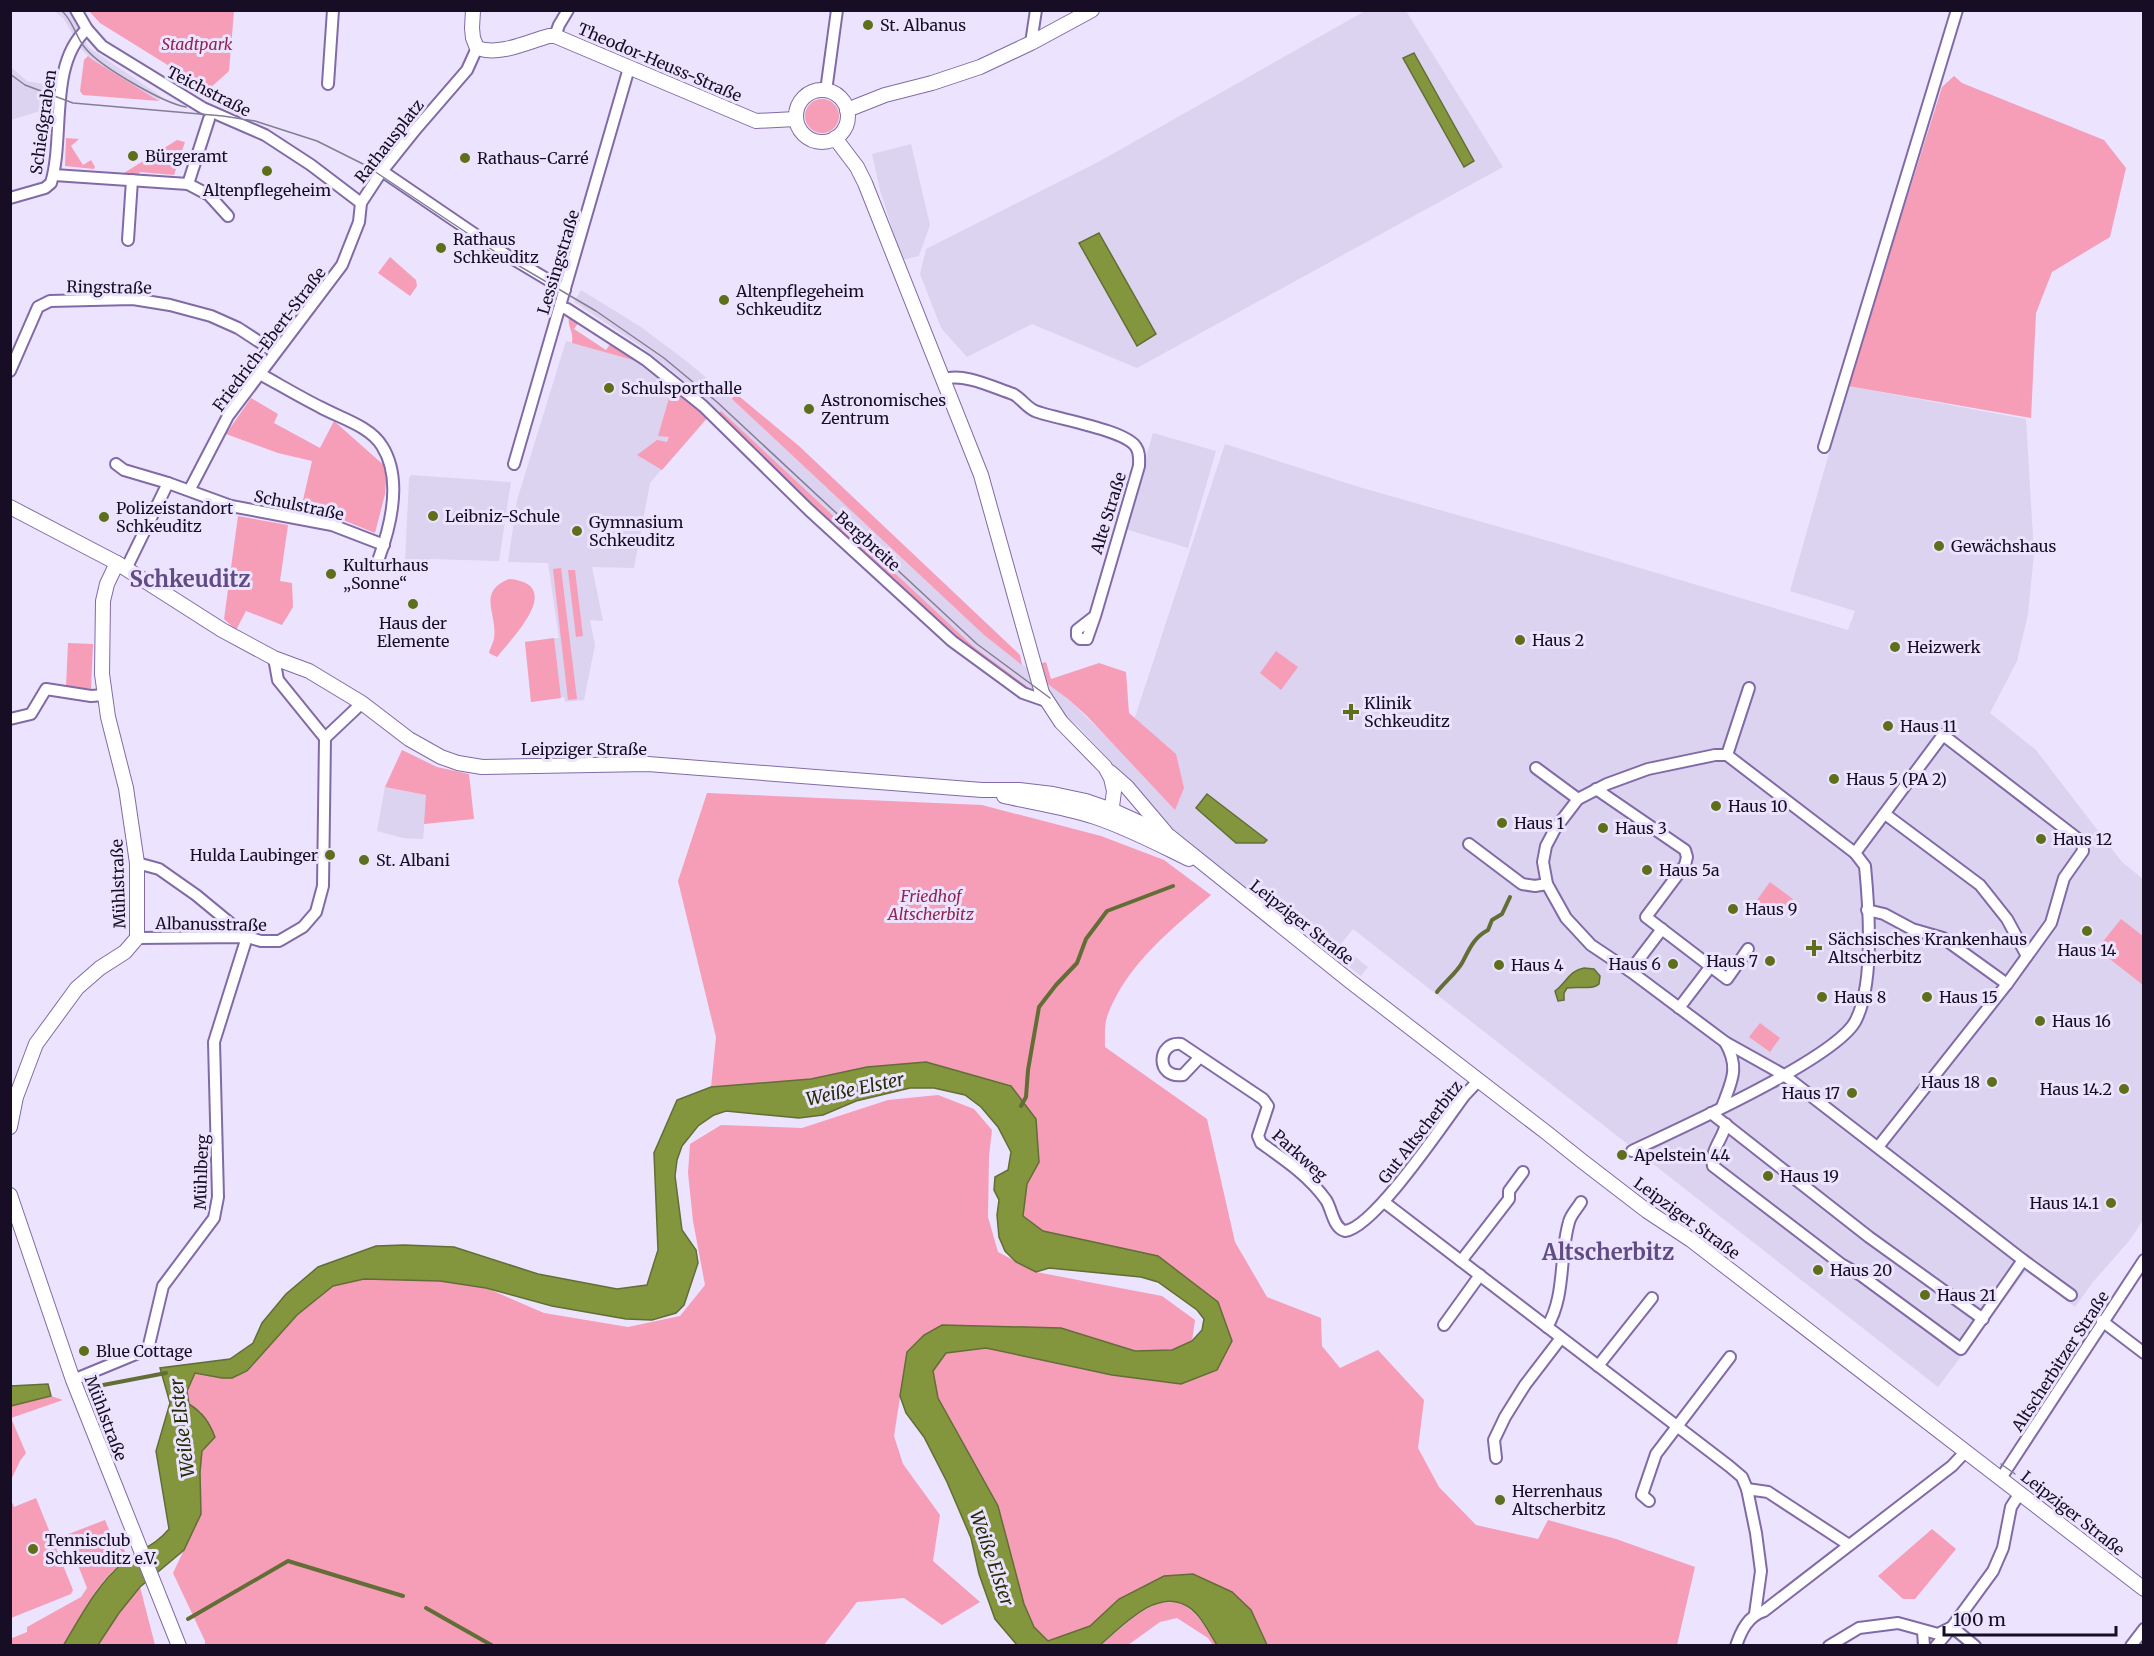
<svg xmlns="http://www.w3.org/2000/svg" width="2154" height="1656" viewBox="0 0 2154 1656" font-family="Merriweather,serif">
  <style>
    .built { fill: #dcd3f0 }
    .green { fill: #f69db8 }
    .water { fill: #83963d; stroke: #636d36; stroke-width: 1.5 }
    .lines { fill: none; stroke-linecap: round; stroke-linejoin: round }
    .stream { stroke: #636d36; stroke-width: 4 }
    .minor-casing { stroke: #816ba7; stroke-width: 14 }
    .tertiary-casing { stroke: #816ba7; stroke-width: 16 }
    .minor { stroke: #fff; stroke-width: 10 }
    .tertiary { stroke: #fff; stroke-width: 14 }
    .tram { stroke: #857c96; stroke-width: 1.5 }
    .poi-dot { fill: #5e6e1a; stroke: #ece3fe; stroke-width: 2 }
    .labels { text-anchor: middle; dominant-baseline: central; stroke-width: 6; stroke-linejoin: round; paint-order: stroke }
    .poi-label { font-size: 16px; fill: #170e26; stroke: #ece3fe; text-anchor: start }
    .park-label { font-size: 16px; font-style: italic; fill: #902551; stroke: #ece3fe }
    .street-label { font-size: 16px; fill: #170e26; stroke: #ece3fe }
    .water-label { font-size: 18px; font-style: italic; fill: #252d07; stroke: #ece3fe }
    .district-label { font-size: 22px; font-weight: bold; fill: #604b84; stroke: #ece3fe }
  </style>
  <rect width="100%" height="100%" fill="#ece3fe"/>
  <g class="built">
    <path d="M54,11H67L73,15L76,24L88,47L162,97L159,101L93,60L82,50L64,19Z"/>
    <path d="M1365,11H1406L1503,167L1137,368L1032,324L967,357L941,328L920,274L926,249L1100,161Z"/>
    <path d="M11,67L27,81L52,86L50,108L11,120Z"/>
    <path d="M911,144L930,225L919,256L902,260L880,190L872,154Z"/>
    <path d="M581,290L641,327L685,360L732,399L984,635L1068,699L1123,753L1225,444L1359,487L1566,546L1848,630L1855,611L1790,591L1848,386L2026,419L2034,554L2028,614L2017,661L1990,713L2036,750L2122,862L2143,879V1220L2129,1241L2093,1282L2075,1307L2026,1271L1938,1387L1353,929L1340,945L1368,967L1361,976L1195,850L1165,821L1078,726L974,647L696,390L639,345L574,302Z"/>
    <path d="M566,341L640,362L708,416L650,483L634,568L592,567L603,621L590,620L595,645L584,700L565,702L564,697L531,702L525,642L559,638L548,563L508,562L517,500Z"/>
    <path d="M1153,433L1216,451L1188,548L1125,529Z"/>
    <path d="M411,475L511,482L499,561L429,559V565L405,563L409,478Z"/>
    <path d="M385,787L427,795L423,839L403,838L377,831Z"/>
  </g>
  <g class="green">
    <path d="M89,11H234L229,71L208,90L100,23Z"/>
    <path d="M88,56L93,60L159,101L83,95L80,91L84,60Z"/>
    <path d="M1954,76L1962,83L2104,140L2126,168L2110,237L2052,272L2036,313L2031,418L1848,386L1942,87Z"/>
    <circle cx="822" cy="116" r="17"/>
    <path d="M66,138L79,139L71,146L83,165L91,160L95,167L94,169L65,166Z"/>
    <path d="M177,140L185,142L174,175L140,172L136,177L126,176L124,173Z"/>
    <path d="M390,257L416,280L417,286L410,296L378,273Z"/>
    <path d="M569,316L579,322L574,329L606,350L611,343L640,362L572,343C574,331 567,327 569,316Z"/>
    <path d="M672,388L709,416L662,470L637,455L657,440L667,442L669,437L658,436Z"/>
    <path d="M734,392L799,446L1020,655L1022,665L984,635L732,399Z"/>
    <path d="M251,398L278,414L274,423L320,448L334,421L387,468L385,494L375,533L333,516L300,513L312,461L278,453L226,434Z"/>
    <path d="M721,411L974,647L1029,688L1025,690C962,648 909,596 854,544C809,501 763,459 719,413Z"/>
    <path d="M238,516L288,525L280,581L292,583L293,607L282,625L246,611L236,630L224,619Z"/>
    <path d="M561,568L577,699L568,700L553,569Z"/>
    <path d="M568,570H575L583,636L576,637Z"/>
    <path d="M509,579C566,584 513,637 497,657L489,653C490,648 493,643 494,639C498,614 476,592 509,579Z"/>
    <path d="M554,638L561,698L531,702L525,642Z"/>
    <path d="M68,643L93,644L91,689L66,687Z"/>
    <path d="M1276,651L1298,667L1281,690L1260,673Z"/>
    <path d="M1046,662L1051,679L1099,663L1126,672L1129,713L1176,754L1184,788L1175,810L1087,716L1068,699L1045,682L1039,664Z"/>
    <path d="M402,750L437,767L469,774L474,819L424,824L426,795L385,787Z"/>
    <path d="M707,793L982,805L1101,836L1164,860L1211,895C1172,929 1127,964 1108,1014C1104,1024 1105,1037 1105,1047L1207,1119L1235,1242L1267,1297L1321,1318L1322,1346L1340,1368L1378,1350L1424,1400L1418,1448L1439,1487L1476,1525L1538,1539L1548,1520L1616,1539L1695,1567L1677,1645H1267L1251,1610L1232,1592L1119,1599L1090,1626L1048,1641L1034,1627L1024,1604L998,1506L938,1398L933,1371L946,1353L986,1348L1112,1375L1181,1384L1232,1341L1158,1256L1043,1231L1023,1216L1027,1184L1039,1162L1036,1119L1011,1085L926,1062L868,1067L811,1079L711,1087L716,1037L678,881Z"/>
    <path d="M1770,882L1793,899L1780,917L1757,900Z"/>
    <path d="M2121,919L2143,936V985L2097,949Z"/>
    <path d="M1760,1023L1780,1038L1770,1052L1749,1037Z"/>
    <path d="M938,1095L974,1109L992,1130L989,1156L988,1217L998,1252L1036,1272L1162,1296L1195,1320L1192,1341L1172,1350L1135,1351L1061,1328L907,1352L894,1436L903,1464L940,1515L933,1561L980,1602L942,1625L904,1598L857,1602L824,1645H205V1641L173,1573L201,1514L200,1472L202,1451L215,1437L201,1412L189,1404L187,1391L195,1373L222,1378H232L247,1372L297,1315L333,1286L364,1279L440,1281L486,1288L544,1313L628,1327L680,1316L705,1285L693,1221L688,1173L690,1144L721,1125L802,1128L888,1100Z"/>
    <path d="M51,1396L63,1400L11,1418V1406Z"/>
    <path d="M11,1418L26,1453L20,1461L11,1480Z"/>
    <path d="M36,1498L73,1590L71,1594L11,1618V1500L14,1507Z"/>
    <path d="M105,1520L118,1551L123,1547L128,1559C98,1578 81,1616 63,1645H11L10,1639L27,1632V1627L81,1597L87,1588L66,1535Z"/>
    <path d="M1932,1529L1956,1549L1915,1599H1903L1878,1576Z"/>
    <path d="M140,1587L155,1645L98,1646L119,1613Z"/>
    <path d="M1175,1602C1196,1607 1205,1628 1217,1645H1213L1208,1638L1177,1618L1160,1622L1128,1645L1100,1646L1136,1615L1157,1603Z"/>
  </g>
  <g class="water">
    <path d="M1414,53L1474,161L1464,167L1403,58Z"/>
    <path d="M1099,233L1156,334L1137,346L1079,243Z"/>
    <path d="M1207,794L1267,840L1264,843H1236L1196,808Z"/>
    <path d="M1584,968L1594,969L1600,976L1599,984C1593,990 1578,986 1567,988L1564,993V1000L1558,1001L1555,991C1566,983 1570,970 1584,968Z"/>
    <path d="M926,1062L1011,1086L1036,1119L1039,1162L1027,1184L1023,1216L1043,1231L1158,1256L1218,1302L1232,1341L1217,1370L1181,1384L1112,1375L986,1348L946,1353L933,1371L938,1398L998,1506L1024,1604L1034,1627L1048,1641L1090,1626L1119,1599L1164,1576L1193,1574L1232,1592L1251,1610L1267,1645H1217C1209,1633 1199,1611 1185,1605C1154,1589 1121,1628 1100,1645H1017L995,1619L979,1574L971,1538L947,1482L924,1437L906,1413L900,1396L907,1352L924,1335L942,1325L1061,1328L1135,1351L1172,1350L1192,1341L1202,1330L1204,1319L1197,1310L1158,1282L1141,1277L1049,1268L1036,1272L1016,1262L1005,1251L999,1237L997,1215L999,1200L994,1190L995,1177L1008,1170L1011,1152L998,1127L981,1107L965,1095L934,1088H910L856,1101L823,1115L799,1118L726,1111L714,1115L698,1126L682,1146L677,1160L675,1176L682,1230L696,1250L698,1263L684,1305L676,1313L652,1320L626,1319L552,1306L486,1288L440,1281L364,1279L333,1286L297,1315L247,1371L232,1378H222L195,1373L187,1391L189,1404C203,1413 209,1422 215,1437L202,1451L200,1472L201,1514L184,1550L140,1587L119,1613L98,1645L63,1646C81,1616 97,1584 124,1562C140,1549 155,1546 169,1529L156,1451L170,1403L160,1368L230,1359L253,1343L262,1323L286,1294L318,1267L376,1246L404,1245L454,1247L538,1274L617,1289L647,1285L658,1250L654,1153L677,1100L711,1087L811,1079L867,1067Z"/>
    <path d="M48,1384L51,1396L11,1406V1386Z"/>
  </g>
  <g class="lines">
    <g class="stream">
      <path d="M1437,992C1444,983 1457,972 1462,963C1469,950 1473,938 1488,930L1492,920L1502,914L1510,897"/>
      <path d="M1021,1106L1026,1097L1028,1070L1039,1007L1056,985L1077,963L1086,939L1107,911L1173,886"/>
      <path d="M98,1386L166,1373"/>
      <path d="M426,1608L493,1646"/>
      <path d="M188,1619L288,1561L403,1596"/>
    </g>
    <defs>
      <g id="minor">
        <path d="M76,10L87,29L102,46L203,108L265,135L311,165L361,203"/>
        <path d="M555,36L559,25L568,10"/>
        <path d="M1031,43L1036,10"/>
        <path d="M328,84L333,10"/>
        <path d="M826,91L837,10"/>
        <path d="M382,171L495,248L565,290"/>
        <path d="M54,175L188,184L209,195L228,216"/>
        <path d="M188,184L209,119"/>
        <path d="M10,198L45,188L51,183C65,136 48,64 87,29"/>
        <path d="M128,240L132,180"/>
        <path d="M560,307L567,309L646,360L703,406L809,510L952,641L1023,693L1046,701"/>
        <path d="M10,371L38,307L50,301L133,299L170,305L211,316L238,328L275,352"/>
        <path d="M260,374C280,385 300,397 320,407C340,418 370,426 382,446C403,479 391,525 379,558"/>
        <path d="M944,379C965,373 992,387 1013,394C1021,398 1026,407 1035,411C1056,419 1126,430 1136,447C1140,453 1139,459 1139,466L1095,616L1077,630V636L1080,639H1087L1095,616"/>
        <path d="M1824,447L1957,10"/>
        <path d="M116,464L124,470L168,483"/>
        <path d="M514,464L629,68"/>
        <path d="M190,489L228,416L342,265L359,222L361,203L380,174L416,129L467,70L477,48"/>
        <path d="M126,569L168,483L231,506L332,525L384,545"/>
        <path d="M10,719L31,714L46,689L91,696L104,695"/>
        <path d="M325,738L362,703"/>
        <path d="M1727,755L1749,688"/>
        <path d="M1536,768L1578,799"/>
        <path d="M1596,789L1685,850L1687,857L1685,865L1646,917L1727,979L1748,949"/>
        <path d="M1885,814L1980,885L2007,919L2027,956"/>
        <path d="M1469,844L1522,884L1535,886L1547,884"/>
        <path d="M1855,853L1943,735L2082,842L2083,851L2064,878L2051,923L2007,984L1878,1147"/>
        <path d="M137,863L159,869L196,895L247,937"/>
        <path d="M1867,910L1884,914L1912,929L1943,938L2007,984"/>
        <path d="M137,938L247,937L261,941H279L303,927L316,912L323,886L325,738L278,680L274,658"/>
        <path d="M1630,971L1662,929"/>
        <path d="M1679,1008L1711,966"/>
        <path d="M1200,1057L1183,1075C1155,1079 1157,1041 1181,1044L1263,1099L1268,1106L1258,1136L1261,1143C1285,1160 1309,1176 1326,1200C1332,1209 1333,1228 1345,1231C1374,1228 1444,1123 1464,1096L1479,1080"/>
        <path d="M1722,1107C1732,1080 1740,1068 1725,1042"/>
        <path d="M1711,1113L1869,1237L1983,1319"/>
        <path d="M1726,1124C1723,1139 1710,1150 1713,1166L1841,1264L1862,1276L1961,1349L2023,1260"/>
        <path d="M1632,1151C1676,1130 1838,1058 1856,1020C1874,984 1869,907 1865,866L1855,853L1727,755H1715L1648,769L1607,784L1578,799L1555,829L1546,846L1543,862L1547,884L1566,918L1591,945L1630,971L1725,1042L1784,1075L2023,1260L2071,1295"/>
        <path d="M1384,1202L1729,1466L1742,1477L1747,1489"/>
        <path d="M1461,1261L1509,1199V1191L1523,1172"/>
        <path d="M2102,1321L2144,1353"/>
        <path d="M1444,1325L1480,1275"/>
        <path d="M1547,1327C1566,1296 1559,1256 1569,1222C1571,1214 1577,1209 1581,1202"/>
        <path d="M1598,1366L1652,1298"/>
        <path d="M73,1380L148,1349L163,1286L214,1218L218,1197L214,1042L247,937"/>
        <path d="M1496,1458L1494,1440L1505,1417L1525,1385L1561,1338"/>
        <path d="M2001,1478L2144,1260"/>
        <path d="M1649,1501L1642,1495L1656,1454L1730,1357"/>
        <path d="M1755,1614L1761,1571L1756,1533L1747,1489L1768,1492L1849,1545"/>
        <path d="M1923,1631L1924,1646"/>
        <path d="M1736,1646C1741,1631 1748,1616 1764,1611L1952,1466L1966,1451"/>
        <path d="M1829,1646L1859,1628L1898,1623L1938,1634L1952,1627L1993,1571L2003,1548L2011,1507L2020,1493"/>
        <path d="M1936,1646L1952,1627L1975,1646"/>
        <path d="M2131,1646L2144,1629"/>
      </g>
      <g id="tertiary">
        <path d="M473,10L472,28L473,38L477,48C500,56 527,42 549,36H555L756,121L796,119"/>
        <circle cx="822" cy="116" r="26"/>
        <path d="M847,110L885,95L932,83L980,67L1031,43L1092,10"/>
        <path d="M835,138L857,167L865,183L981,475L1042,693L1061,722L1105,767L1111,778L1114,791L1110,822"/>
        <path d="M10,507L117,563L222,630L274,658L309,671L362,703L409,739L441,757L458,763L482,767L648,764L982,790H1019L1053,794L1086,801L1112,810L1169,836L1351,982L1547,1133L1582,1161L1647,1211L1691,1240L2144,1589"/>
        <path d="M1110,772L1127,787L1166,833"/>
        <path d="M1004,796C1035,803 1065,807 1095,817C1128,828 1158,844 1189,859"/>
        <path d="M10,1127L16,1097L36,1044L77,988L100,968L125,952L137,938V863L126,788L108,717L102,674L103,601L107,584L117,563"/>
        <path d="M10,1195L73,1380L179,1646"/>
      </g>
    </defs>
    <use href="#minor" class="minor-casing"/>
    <use href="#tertiary" class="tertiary-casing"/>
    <use href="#minor" class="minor"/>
    <use href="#tertiary" class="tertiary"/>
    <g class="tram">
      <path d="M61,10C74,21 75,37 86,49C101,67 163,103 186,107"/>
      <path d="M10,13L14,10"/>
      <path d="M10,74L25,85L73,103L223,116L255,121L317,141L365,165L497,253L596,311L664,358L717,402L977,644L1050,698"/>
      <path d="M2001,1464L2015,1474"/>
    </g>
  </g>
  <g class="poi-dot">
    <circle cx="868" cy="25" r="6"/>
    <circle cx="133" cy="156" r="6"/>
    <circle cx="465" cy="158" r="6"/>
    <circle cx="267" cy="171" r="6"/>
    <circle cx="441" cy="248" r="6"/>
    <circle cx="724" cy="300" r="6"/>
    <circle cx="609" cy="388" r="6"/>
    <circle cx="809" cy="409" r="6"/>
    <circle cx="433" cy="516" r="6"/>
    <circle cx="104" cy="517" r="6"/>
    <circle cx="577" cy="531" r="6"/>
    <circle cx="1939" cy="546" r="6"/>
    <circle cx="331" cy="574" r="6"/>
    <circle cx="413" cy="604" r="6"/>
    <circle cx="1520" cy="640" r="6"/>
    <circle cx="1895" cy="647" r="6"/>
    <path d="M1348 703h6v6h6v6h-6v6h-6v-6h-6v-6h6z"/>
    <circle cx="1888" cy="726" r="6"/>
    <circle cx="1834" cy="779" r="6"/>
    <circle cx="1716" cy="806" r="6"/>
    <circle cx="1502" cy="823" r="6"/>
    <circle cx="1603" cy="828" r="6"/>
    <circle cx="2041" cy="839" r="6"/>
    <circle cx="330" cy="855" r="6"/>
    <circle cx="364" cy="860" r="6"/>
    <circle cx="1647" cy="870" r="6"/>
    <circle cx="1733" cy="909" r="6"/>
    <circle cx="2087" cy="931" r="6"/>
    <path d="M1811 939h6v6h6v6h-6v6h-6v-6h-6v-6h6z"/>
    <circle cx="1770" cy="961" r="6"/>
    <circle cx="1673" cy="964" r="6"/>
    <circle cx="1499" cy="965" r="6"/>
    <circle cx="1822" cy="997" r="6"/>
    <circle cx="1927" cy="997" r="6"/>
    <circle cx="2040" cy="1021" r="6"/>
    <circle cx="1992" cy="1082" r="6"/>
    <circle cx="2124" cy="1089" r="6"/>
    <circle cx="1852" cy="1093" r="6"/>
    <circle cx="1622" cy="1155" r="6"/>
    <circle cx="1768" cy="1176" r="6"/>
    <circle cx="2111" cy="1203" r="6"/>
    <circle cx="1818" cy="1270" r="6"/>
    <circle cx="1925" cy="1295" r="6"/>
    <circle cx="84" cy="1351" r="6"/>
    <circle cx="1500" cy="1500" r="6"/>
    <circle cx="33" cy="1549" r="6"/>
  </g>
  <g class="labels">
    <g class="poi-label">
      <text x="880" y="25">St. Albanus</text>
      <text x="145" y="156">Bürgeramt</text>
      <text x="477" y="158">Rathaus-Carré</text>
      <text x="267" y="190" text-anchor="middle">Altenpflegeheim</text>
      <text x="453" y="239">Rathaus<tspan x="453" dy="18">Schkeuditz</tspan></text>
      <text x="736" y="291">Altenpflegeheim<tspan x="736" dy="18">Schkeuditz</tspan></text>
      <text x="621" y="388">Schulsporthalle</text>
      <text x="821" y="400">Astronomisches<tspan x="821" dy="18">Zentrum</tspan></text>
      <text x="116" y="508">Polizeistandort<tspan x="116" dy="18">Schkeuditz</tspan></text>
      <text x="445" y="516">Leibniz-Schule</text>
      <text x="589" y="522">Gymnasium<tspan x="589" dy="18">Schkeuditz</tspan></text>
      <text x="1951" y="546">Gewächshaus</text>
      <text x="343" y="565">Kulturhaus<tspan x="343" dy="18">„Sonne“</tspan></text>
      <text x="413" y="623" text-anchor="middle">Haus der<tspan x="413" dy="18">Elemente</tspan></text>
      <text x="1532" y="640">Haus 2</text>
      <text x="1907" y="647">Heizwerk</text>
      <text x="1364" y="703">Klinik<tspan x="1364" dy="18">Schkeuditz</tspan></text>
      <text x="1900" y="726">Haus 11</text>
      <text x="1846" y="779">Haus 5 (PA 2)</text>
      <text x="1728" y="806">Haus 10</text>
      <text x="1514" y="823">Haus 1</text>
      <text x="1615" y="828">Haus 3</text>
      <text x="2053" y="839">Haus 12</text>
      <text x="318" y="855" text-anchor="end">Hulda Laubinger</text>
      <text x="376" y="860">St. Albani</text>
      <text x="1659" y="870">Haus 5a</text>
      <text x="1745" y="909">Haus 9</text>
      <text x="1828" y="939">Sächsisches Krankenhaus<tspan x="1828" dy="18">Altscherbitz</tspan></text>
      <text x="2087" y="950" text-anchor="middle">Haus 14</text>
      <text x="1758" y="961" text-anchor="end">Haus 7</text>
      <text x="1661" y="964" text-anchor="end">Haus 6</text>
      <text x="1511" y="965">Haus 4</text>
      <text x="1834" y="997">Haus 8</text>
      <text x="1939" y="997">Haus 15</text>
      <text x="2052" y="1021">Haus 16</text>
      <text x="1980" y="1082" text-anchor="end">Haus 18</text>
      <text x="2112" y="1089" text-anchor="end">Haus 14.2</text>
      <text x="1840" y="1093" text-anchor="end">Haus 17</text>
      <text x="1634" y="1155">Apelstein 44</text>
      <text x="1780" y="1176">Haus 19</text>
      <text x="2099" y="1203" text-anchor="end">Haus 14.1</text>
      <text x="1830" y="1270">Haus 20</text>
      <text x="1937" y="1295">Haus 21</text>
      <text x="96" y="1351">Blue Cottage</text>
      <text x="1512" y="1491">Herrenhaus<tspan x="1512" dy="18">Altscherbitz</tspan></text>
      <text x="45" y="1540">Tennisclub<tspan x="45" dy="18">Schkeuditz e.V.</tspan></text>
    </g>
    <g class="park-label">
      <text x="197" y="44">Stadtpark</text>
      <text x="931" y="896">Friedhof<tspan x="931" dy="18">Altscherbitz</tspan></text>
    </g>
    <g class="street-label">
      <text transform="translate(660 62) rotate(23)">Theodor-Heuss-Straße</text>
      <text transform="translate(209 91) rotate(27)">Teichstraße</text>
      <text transform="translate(43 122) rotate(-82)">Schießgraben</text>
      <text transform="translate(389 141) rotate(-52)">Rathausplatz</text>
      <text transform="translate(558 262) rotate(-73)">Lessingstraße</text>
      <text transform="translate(109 287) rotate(1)">Ringstraße</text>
      <text transform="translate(269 339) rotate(-53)">Friedrich-Ebert-Straße</text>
      <text transform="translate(299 505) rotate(12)">Schulstraße</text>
      <text transform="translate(1108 513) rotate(-73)">Alte Straße</text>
      <text transform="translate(868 541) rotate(42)">Bergbreite</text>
      <text x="584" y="749">Leipziger Straße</text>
      <text transform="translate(118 884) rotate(-92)">Mühlstraße</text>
      <text transform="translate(1302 922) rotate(38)">Leipziger Straße</text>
      <text transform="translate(211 924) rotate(1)">Albanusstraße</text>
      <text transform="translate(1420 1132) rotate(-52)">Gut Altscherbitz</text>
      <text transform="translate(1300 1155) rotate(42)">Parkweg</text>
      <text transform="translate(201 1172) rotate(-88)">Mühlberg</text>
      <text transform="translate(1687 1218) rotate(36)">Leipziger Straße</text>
      <text transform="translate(2060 1361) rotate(-57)">Altscherbitzer Straße</text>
      <text transform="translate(106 1418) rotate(69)">Mühlstraße</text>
      <text transform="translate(2073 1513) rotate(38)">Leipziger Straße</text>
    </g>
    <g class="water-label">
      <text transform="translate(855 1089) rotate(-12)">Weiße Elster</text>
      <text transform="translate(182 1428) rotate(-97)">Weiße Elster</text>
      <text transform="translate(992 1558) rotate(71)">Weiße Elster</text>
    </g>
    <g class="district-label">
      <text x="190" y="579">Schkeuditz</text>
      <text x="1608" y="1252">Altscherbitz</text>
    </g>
  </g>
  <rect width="2154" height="1656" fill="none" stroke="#170e26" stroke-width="24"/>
  <path d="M1944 1626v9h172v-9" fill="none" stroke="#170e26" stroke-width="3"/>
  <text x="1953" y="1626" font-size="18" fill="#170e26" stroke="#ece3fe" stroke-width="4.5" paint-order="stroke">100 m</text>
</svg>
